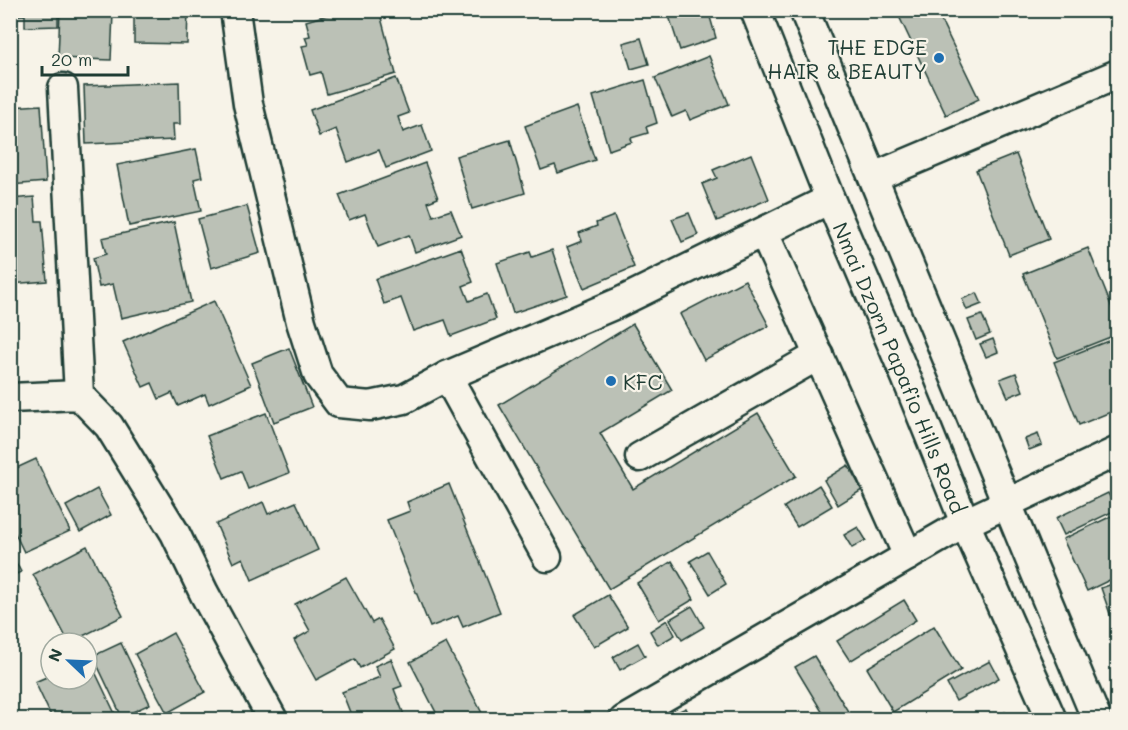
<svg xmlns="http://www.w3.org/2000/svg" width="1128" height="730" viewBox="0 0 1128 730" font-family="Mali,sans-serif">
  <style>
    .building { fill: #bbc1b6; stroke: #1f3d34; stroke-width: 1.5 }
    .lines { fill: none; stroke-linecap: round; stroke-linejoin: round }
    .minor-casing { stroke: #1f3d34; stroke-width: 33 }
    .minor { stroke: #f7f3e8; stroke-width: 28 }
    .poi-dot { fill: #1f6fb2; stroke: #f7f3e8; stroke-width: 2 }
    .labels { text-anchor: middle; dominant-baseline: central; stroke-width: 4.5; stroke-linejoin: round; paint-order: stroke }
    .poi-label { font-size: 21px; fill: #1f3d34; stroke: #f7f3e8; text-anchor: end }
    .street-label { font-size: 21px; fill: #1f3d34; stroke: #f7f3e8 }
  </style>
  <rect width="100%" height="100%" fill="#f7f3e8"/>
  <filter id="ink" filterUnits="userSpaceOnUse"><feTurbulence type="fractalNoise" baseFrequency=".0167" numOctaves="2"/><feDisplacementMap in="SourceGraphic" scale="12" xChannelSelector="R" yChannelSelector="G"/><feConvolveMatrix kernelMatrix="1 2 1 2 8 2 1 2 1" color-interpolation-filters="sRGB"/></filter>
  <g filter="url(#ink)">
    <g class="building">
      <path d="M10,10H58V26L25,27V15L10,16Z"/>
      <path d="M134,10H188L187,44L134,43Z"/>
      <path d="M344,10H379L396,74L327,94L321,72L310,75L302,46L308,45L305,37L310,36L306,21Z"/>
      <path d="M676,10H708L716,38L680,50L668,13Z"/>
      <path d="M896,10H936L979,99L946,115Z"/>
      <path d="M60,11L113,13L111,60L58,58Z"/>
      <path d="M641,38L649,64L631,69L623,43Z"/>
      <path d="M709,56L729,104L690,120L686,111L672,117L655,78Z"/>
      <path d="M396,78L409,113L398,117L403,132L422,125L431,151L386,168L379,150L348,162L336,129L319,136L310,110Z"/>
      <path d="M645,80L657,123L646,127L648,133L631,138L632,142L609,150L593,96Z"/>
      <path d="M179,82L180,124H173L174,140L86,144L84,86Z"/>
      <path d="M41,105L46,182L10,185V107Z"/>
      <path d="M577,107L595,160L558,173L555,165L541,170L525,126Z"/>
      <path d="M510,140L525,193L472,209L456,156Z"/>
      <path d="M196,149L202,177L194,179L201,211L129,226L117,165Z"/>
      <path d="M751,154L769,199L717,221L702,184L717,178L713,170Z"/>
      <path d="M1016,154L1049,239L1009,255L976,170Z"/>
      <path d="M425,163L438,198L428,202L433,216L451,210L461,235L415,252L409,235L378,247L365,214L349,220L339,195Z"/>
      <path d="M34,197L36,221H42L47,281L10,284V199Z"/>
      <path d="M247,206L260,253L211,268L198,219Z"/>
      <path d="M689,213L698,235L682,242L672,219Z"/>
      <path d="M614,216L634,267L584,288L567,247L582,241L579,233L597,226L596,223Z"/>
      <path d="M174,222L191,302L121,318L113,284L99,287L93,258L106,254L102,238Z"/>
      <path d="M461,248L473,282L463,286L469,301L487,294L496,319L451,336L445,320L413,331L401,298L384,304L375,279Z"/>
      <path d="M1088,248L1118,323V334L1057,358L1023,274Z"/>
      <path d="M552,250L567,295L513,313L497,263L530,252L532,257Z"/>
      <path d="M745,280L769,326L704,360L680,314Z"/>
      <path d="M977,293L982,304L967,310L962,299Z"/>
      <path d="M214,301L251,385L209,404L205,394L178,406L172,393L159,399L152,383L143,387L123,342Z"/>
      <path d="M982,315L990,334L976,340L968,320Z"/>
      <path d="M633,324L672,390L600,433L633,489L758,413L796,476L609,589L499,405Z"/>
      <path d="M1118,337V409L1079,425L1054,362Z"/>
      <path d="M993,339L998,352L986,357L980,344Z"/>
      <path d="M289,348L312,407L274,422L252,363Z"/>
      <path d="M1016,373L1023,391L1008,397L1000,379Z"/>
      <path d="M266,413L289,473L248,489L241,471L224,478L207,436Z"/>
      <path d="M1038,434L1042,445L1029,450L1025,439Z"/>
      <path d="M36,459L70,531L24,552L10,523V471Z"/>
      <path d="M848,465L862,490L838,505L824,480Z"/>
      <path d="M449,484L500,612L463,627L458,616L430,627L387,520L410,511L407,502Z"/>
      <path d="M819,485L832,506L797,527L784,507Z"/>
      <path d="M97,489L111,515L80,532L66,506Z"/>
      <path d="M1108,493L1116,510L1064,535L1056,518Z"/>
      <path d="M263,502L268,514L296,502L318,550L252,580L243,558L233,563L216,524Z"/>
      <path d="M1118,513V576L1087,591L1063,539Z"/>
      <path d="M858,527L866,540L852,548L844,535Z"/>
      <path d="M87,546L123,616L69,643L33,574Z"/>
      <path d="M10,551L21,572L10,577Z"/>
      <path d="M707,551L726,584L710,594L690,561Z"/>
      <path d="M672,561L694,599L659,620L637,583Z"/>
      <path d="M346,577L372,623L379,619L395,649L360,668L355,659L316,680L294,640L310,631L295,604Z"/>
      <path d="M1118,582V633L1117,634L1101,588Z"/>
      <path d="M608,595L628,627L594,647L574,615Z"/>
      <path d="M904,600L916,620L850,661L837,641Z"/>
      <path d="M692,606L704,627L682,640L670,619Z"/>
      <path d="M667,620L675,635L658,645L650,631Z"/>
      <path d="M934,626L961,670L893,712L867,668Z"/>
      <path d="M173,633L205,692L167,713L135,654Z"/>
      <path d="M121,643L150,704L122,717L93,656Z"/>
      <path d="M446,643L484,717L479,720H440L410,662Z"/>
      <path d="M638,643L645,656L620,670L613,657Z"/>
      <path d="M814,656L849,713L837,720H827L795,667Z"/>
      <path d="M88,657L118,720H53L35,682L51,675V679H87Z"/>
      <path d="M391,659L402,686L394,689L406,720H353L342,692L380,677L375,666Z"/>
      <path d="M990,661L999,678L956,701L947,684Z"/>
      <path d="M686,708L692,720H673L671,715Z"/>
      <path d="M1005,712L1009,720H991Z"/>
      <path d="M192,713L194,720H174Z"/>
    </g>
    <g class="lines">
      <defs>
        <g id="minor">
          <path d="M235,10L248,104L301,322L318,375L339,403L370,406L404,399L447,376L618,303L830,199"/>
          <path id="s1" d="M755,10L830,199L906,377L965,523L1052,720"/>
          <path d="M804,10C902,247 998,484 1097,720"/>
          <path d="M63,88L79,395"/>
          <path d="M874,177L1118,74"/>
          <path d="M764,233L908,556"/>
          <path d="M447,376L547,557"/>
          <path d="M10,398L79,395L109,426L175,533L204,593L273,720"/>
          <path d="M640,457L819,355"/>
          <path d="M624,720L965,523L1118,451"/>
        </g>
      </defs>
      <use href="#minor" class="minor-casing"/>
      <use href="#minor" class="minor"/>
    </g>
  </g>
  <g class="poi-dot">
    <circle cx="939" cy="58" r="6"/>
    <circle cx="611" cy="381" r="6"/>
  </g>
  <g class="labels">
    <g class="poi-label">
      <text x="927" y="46">THE EDGE<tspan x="927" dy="24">HAIR &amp; BEAUTY</tspan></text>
      <text x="623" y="381" text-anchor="start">KFC</text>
    </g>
    <g class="street-label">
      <text stroke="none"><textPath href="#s1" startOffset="386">Nmai Dzorn Papafio Hills Road</textPath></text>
    </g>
  </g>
  <rect width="1128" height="730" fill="none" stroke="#f7f3e8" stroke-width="36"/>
  <rect x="18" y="18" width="1092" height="694" fill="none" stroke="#1f3d34" stroke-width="2" filter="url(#ink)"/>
  <g transform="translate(69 661) rotate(293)"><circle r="28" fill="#f7f3e8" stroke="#a1aaa0" stroke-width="1.5"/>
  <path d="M0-4.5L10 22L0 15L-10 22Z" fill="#1f6fb2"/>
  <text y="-9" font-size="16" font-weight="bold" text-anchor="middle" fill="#1f3d34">N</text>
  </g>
  <path d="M42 66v9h86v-9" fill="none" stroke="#1f3d34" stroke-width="3"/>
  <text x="51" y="66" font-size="18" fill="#1f3d34" stroke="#f7f3e8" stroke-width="4.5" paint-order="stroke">20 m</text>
</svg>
